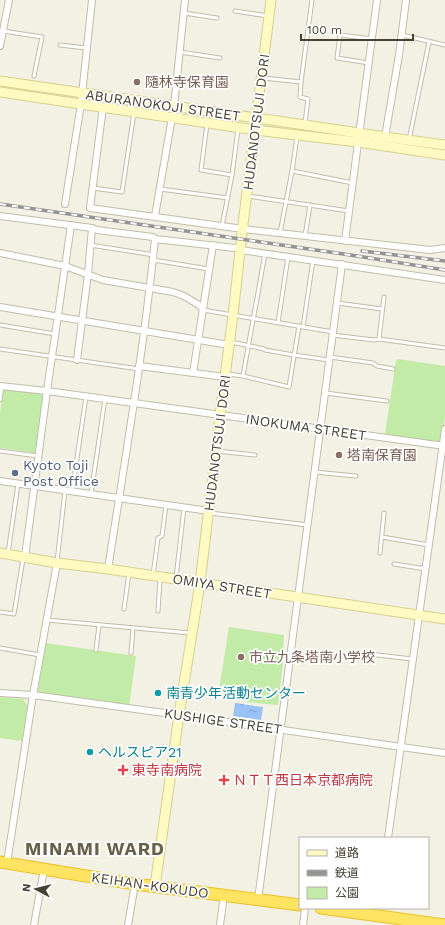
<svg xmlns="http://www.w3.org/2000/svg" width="445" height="925" viewBox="0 0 445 925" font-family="'Work Sans','Noto Sans JP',sans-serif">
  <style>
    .green { fill: #c2eba8 }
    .water { fill: url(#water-ripples) }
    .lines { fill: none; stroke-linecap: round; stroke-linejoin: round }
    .lane-casing { stroke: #c2bda8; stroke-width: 5 }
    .street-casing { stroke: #c2bda8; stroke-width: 8 }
    .secondary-casing { stroke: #d7cf8f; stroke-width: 11 }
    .highway-casing { stroke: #eac027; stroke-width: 13 }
    .lane { stroke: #fff; stroke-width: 3 }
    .street { stroke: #fff; stroke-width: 6 }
    .secondary { stroke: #fffac1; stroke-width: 9 }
    .highway { stroke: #ffe362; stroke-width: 11 }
    .rail-casing { stroke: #949494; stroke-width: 3.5 }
    .rail { stroke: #fff; stroke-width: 2; stroke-dasharray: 6; stroke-linecap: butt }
    .education-dot { fill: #8d6e63; stroke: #fff; stroke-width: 1.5 }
    .service-dot { fill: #5c6f8a; stroke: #fff; stroke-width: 1.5 }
    .culture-dot { fill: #0f9aa8; stroke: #fff; stroke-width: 1.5 }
    .health-dot { fill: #e0444e; stroke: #fff; stroke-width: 1.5 }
    .labels { text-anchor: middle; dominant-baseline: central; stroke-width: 3.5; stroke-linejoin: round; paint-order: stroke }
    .education-label { font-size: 14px; fill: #785e54; stroke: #fff; text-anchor: start }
    .street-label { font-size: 14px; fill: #454133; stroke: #fff }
    .service-label { font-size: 14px; fill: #4e5e75; stroke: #fff; text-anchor: start }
    .culture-label { font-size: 14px; fill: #0d838f; stroke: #fff; text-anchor: start }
    .health-label { font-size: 14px; fill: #be3a42; stroke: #fff; text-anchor: start }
    .district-label { font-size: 18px; font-weight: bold; letter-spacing: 1px; fill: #696149; stroke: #fff }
  </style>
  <defs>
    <pattern id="water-ripples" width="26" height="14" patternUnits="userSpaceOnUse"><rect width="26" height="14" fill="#99c2f6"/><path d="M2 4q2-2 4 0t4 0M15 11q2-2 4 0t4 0" fill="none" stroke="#7f9fc8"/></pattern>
  </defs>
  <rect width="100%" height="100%" fill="#f3f1e3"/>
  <g class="green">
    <path d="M398,359L445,366V416L442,439L438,442L386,435L385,434L396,360Z"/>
    <path d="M3,389L41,394L44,398L36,453L0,448V413Z"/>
    <path d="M229,627L284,635L283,653L284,655L278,705L247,702V699L232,697L231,693L221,692L219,690Z"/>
    <path d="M46,643L136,656L129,707L40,693L38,690Z"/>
    <path d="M0,697L23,699L28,706L22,741L0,738Z"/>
  </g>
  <path class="water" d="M235,703L263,707L261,720L233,716Z"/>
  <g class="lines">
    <defs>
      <g id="lane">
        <path d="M235,11L268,16"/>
        <path d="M184,13L217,18"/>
        <path d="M3,31L42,37L34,76"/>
        <path d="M402,35L445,45"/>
        <path d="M60,45L86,48"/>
        <path d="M180,52L220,58"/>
        <path d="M369,63L337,58L340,35L372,39"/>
        <path d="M263,78L301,82L312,0"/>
        <path d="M301,82L300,97L308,99L305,123"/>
        <path d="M207,124L201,170L232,175"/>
        <path d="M409,140L429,42"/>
        <path d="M292,171L297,137"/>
        <path d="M93,188L122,192L134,113"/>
        <path d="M160,189L228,198"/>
        <path d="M248,196L349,211"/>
        <path d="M222,226L232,175L238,129"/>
        <path d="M280,233L292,171L353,183"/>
        <path d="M305,236L310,205"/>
        <path d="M90,245L154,255"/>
        <path d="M153,260L209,269"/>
        <path d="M337,303L382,309"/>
        <path d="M203,310L333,332"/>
        <path d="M278,323L288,257"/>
        <path d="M0,325L55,334"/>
        <path d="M303,327L313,260"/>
        <path d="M332,335L374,340L379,339L445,348"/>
        <path d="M379,339L384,297"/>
        <path d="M231,342L264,349L265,350L294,355L329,360"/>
        <path d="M0,349L139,369"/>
        <path d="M330,357L373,363L377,366L393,369"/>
        <path d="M228,374L243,376L289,387L299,326"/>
        <path d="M243,376C250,335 258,295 265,253"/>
        <path d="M326,393L387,401"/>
        <path d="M0,400L2,386"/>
        <path d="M0,451L38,456"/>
        <path d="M217,451L255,455"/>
        <path d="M314,472L356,476"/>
        <path d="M72,492L86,397"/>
        <path d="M91,494L105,399"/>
        <path d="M210,513L308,525"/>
        <path d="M382,537L429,545"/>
        <path d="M8,553L18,484"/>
        <path d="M380,553L384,513"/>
        <path d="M57,562L65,491"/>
        <path d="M394,564L426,569"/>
        <path d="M153,575L158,538L162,536L166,505"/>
        <path d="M176,578L184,508"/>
        <path d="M124,609L129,573"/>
        <path d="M158,611L160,579"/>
        <path d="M0,612L14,614L23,559"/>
        <path d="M47,620L190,633"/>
        <path d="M0,648L40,655"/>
        <path d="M96,650L99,625"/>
        <path d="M131,653L133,628"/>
        <path d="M369,654L412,659"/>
      </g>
      <g id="street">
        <path d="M0,46L9,0"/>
        <path d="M174,106L185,0"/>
        <path d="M103,107L90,208L243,229L430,250L445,248"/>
        <path d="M385,137L399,55L406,0"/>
        <path d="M65,204L81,104L92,0"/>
        <path d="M0,216L92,228L97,230L153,237L155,239L235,248L241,250L445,280"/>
        <path d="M155,216L172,117"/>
        <path d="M345,241L377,0"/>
        <path d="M0,253L65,266L103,280L173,292L184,296L199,305L203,310"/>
        <path d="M0,307L229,345"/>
        <path d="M77,360L88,274L92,228"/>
        <path d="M139,366L225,377"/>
        <path d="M193,373L213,245"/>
        <path d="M0,386L47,391L445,446"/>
        <path d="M0,481L209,511"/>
        <path d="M25,557L47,391L71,225"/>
        <path d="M108,569C125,459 144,349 155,239"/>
        <path d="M0,693L33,695L179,715L401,747L445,753"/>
        <path d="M388,838L445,429"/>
        <path d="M7,863L33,695L57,563"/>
        <path d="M258,900L342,264"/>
        <path d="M34,925L44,869"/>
        <path d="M128,925L135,884"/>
        <path d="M220,925L224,895"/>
        <path d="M303,925L305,908"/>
      </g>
      <g id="secondary">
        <path d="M0,81L305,125L385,137L445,145"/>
        <path d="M0,92L255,130L358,142L445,155"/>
        <path d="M0,553L57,563L108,569L445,619"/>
        <path d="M155,886L179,715L200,583L220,415L233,315L243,224L271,0"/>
      </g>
      <g id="highway">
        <path d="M0,862L135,884L300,905"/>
        <path d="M321,908L445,925"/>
      </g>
    </defs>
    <use href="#lane" class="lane-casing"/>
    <use href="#street" class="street-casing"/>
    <use href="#secondary" class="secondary-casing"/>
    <use href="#highway" class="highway-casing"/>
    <use href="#lane" class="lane"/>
    <use href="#street" class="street"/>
    <use href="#secondary" class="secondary"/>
    <use href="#highway" class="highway"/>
    <defs>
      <g id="rail">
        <path d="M0,204L357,256L445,270"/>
        <path d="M362,251L445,261"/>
      </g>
    </defs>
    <use href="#rail" class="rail-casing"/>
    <use href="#rail" class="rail"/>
  </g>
  <g class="education-dot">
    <circle cx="137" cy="82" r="4"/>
    <circle cx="339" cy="455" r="4"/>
    <circle cx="241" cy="657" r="4"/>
  </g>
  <circle class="service-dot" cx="15" cy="473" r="4"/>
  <g class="culture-dot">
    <circle cx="158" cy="693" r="4"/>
    <circle cx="90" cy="752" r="4"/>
  </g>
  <g class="health-dot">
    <path d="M121 764h4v4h4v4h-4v4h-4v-4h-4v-4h4z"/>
    <path d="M222 774h4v4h4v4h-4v4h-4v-4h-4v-4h4z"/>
  </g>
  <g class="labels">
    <g class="education-label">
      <text x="145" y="82">隨林寺保育園</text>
      <text x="347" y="455">塔南保育園</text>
      <text x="249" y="657">市立九条塔南小学校</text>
    </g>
    <g class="street-label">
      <text transform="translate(163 105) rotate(8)">ABURANOKOJI STREET</text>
      <text transform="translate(256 122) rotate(-83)">HUDANOTSUJI DORI</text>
      <text transform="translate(306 427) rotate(8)">INOKUMA STREET</text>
      <text transform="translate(217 443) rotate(-83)">HUDANOTSUJI DORI</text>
      <text transform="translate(222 586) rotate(9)">OMIYA STREET</text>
      <text transform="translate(223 721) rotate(8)">KUSHIGE STREET</text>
      <text transform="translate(150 885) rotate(8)">KEIHAN-KOKUDO</text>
    </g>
    <g class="service-label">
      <text x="23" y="465">Kyoto Toji<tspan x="23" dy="16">Post Office</tspan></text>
    </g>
    <g class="culture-label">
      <text x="166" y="693">南青少年活動センター</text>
      <text x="98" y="752">ヘルスピア21</text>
    </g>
    <g class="health-label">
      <text x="132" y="770">東寺南病院</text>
      <text x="233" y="780">ＮＴＴ西日本京都病院</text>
    </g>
    <g class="district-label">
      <text x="95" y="848">MINAMI WARD</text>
    </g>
  </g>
  <rect x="299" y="837" width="130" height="72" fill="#ffffff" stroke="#b5b3ad"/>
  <rect x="307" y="850" width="20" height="6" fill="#fffac1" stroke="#b5b3ad"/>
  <text x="335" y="857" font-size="12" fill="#454133">道路</text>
  <rect x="307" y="870" width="20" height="6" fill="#949494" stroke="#b5b3ad"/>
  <text x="335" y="877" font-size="12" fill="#454133">鉄道</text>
  <rect x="307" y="887" width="20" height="12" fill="#c2eba8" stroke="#b5b3ad"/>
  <text x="335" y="897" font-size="12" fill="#454133">公園</text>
  <g transform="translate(36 889) rotate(277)" stroke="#ffffff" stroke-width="3" paint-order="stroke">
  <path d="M0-3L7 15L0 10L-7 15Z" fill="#454133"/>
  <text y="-6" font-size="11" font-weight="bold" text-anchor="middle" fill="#454133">N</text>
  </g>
  <path d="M301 34v6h112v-6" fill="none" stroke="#454133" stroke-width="2"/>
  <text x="307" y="34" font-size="12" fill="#454133" stroke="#ffffff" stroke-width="3" paint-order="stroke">100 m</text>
</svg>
